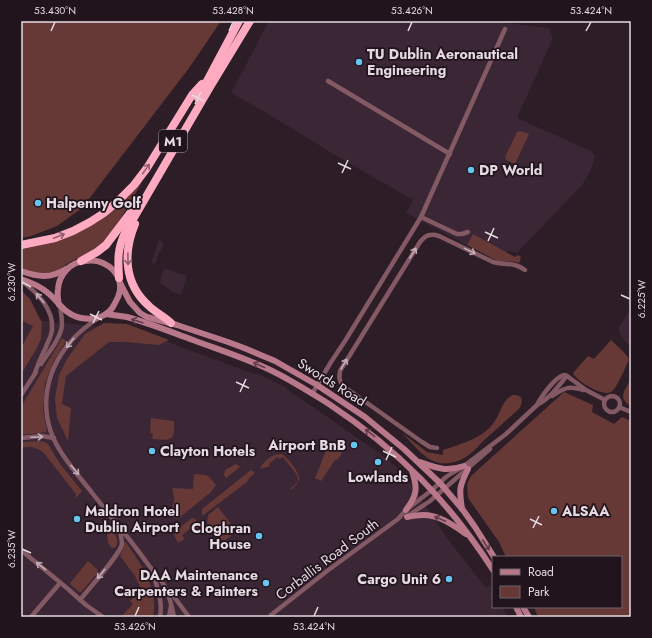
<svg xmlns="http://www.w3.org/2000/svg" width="652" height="638" viewBox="0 0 652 638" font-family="Jost,sans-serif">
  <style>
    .built { fill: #3a2634 }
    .green { fill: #663936 }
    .forest { fill: #693a38 }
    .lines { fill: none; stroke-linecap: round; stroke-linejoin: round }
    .street { stroke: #835964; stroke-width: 4.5 }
    .secondary { stroke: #b9778a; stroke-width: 6 }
    .highway { stroke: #feabc2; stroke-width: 8 }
    .oneway { stroke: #906070 }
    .oneway2 { stroke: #c3adb5 }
    .oneway3 { stroke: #5e3c49 }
    .ticks { fill: none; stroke: #e5dae1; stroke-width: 1.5 }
    .poi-dot { fill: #65c5ee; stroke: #22141d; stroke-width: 1.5 }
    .labels { text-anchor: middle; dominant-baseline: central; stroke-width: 3.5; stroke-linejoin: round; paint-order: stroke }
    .shield { fill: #22141d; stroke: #aa9fa6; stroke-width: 1 }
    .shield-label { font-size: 13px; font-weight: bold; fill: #e5dae1 }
    .poi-label { font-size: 14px; font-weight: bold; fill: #e5dae1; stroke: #22141d; text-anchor: start }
    .street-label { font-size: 14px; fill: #e5dae1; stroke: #22141d }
    .neatline { fill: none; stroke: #e5dae1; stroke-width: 1.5 }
    .ticks-label { font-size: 10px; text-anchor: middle; fill: #e5dae1 }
  </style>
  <rect width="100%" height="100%" fill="#2c1d27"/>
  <g class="built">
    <path d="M269,21H502L505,23L549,28L553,38L517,118L591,151L595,156L591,170L582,185L517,253L508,251L502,254L495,260L406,213L413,200L345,161L260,109L231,93Z"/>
    <path d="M159,240L164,243L161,250L159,253L155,264L151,263Z"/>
    <path d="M164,268L187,276L181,295L174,293L160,283Z"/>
    <path d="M631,308V348L620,335L619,330V327Z"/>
    <path d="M21,311L43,321L136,330L254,374L256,373L283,386L287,388L286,389L306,402L379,453L404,473L447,538L486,588L491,585L493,588V607H501L504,610L508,617H21Z"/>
  </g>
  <g class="green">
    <path d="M21,21H221L189,68L82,208L57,226L31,236L21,238Z"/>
    <path d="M520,131L529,134L515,164L506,160L505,157L517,132Z"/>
    <path d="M140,181L142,182L117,225L105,241L94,250L70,262L57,271L48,273L41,274L21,269V248L79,230Z"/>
    <path d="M473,234L515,257L518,255L521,257L519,264L517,262L498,261L467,245Z"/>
    <path d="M104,323L127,324L169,340L159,345L125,342H109L66,376L62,404L71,408L68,441L57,418L55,399L59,375L67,359L85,334Z"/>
    <path d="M62,338L66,341L54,361L45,383L43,410L47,432L21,435V407Z"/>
    <path d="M611,340C615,344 627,354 628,358C629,360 628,361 628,362C625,368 616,390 611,392C603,397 576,381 573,373L588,356L594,359Z"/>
    <path d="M631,379V406C617,398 625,390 631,379Z"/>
    <path d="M564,392L593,405L592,412L614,424L622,417L631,421V617H538L534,607H621V557H506L499,542L468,498L467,484L471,476Z"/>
    <path d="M513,395C523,395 523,400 520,408L481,443C469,459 448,470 429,459C421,454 409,440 402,433L427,452L443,455V450C459,445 482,438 492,425C501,415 501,400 513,395Z"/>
    <path d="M151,418L174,421C175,443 171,440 152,439L153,434L150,433Z"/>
    <path d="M39,441L45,442L48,444L60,464L82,491L76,498V494L43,452C35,447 30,446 21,448V442Z"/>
    <path d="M337,441V443L334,447L342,453L338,459L335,460L321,481L315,478L329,443Z"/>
    <path d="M282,454C288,458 301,474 299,480C298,484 294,487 291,490L290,489L298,482L297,475L283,457L280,459L277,457L269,464L270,466L260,469C262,463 269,457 275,455C278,454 280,454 282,454Z"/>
    <path d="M236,464L240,467L226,478L224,475L225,470Z"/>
    <path d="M251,470L255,473L249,478L247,482L202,516V509Z"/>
    <path d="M194,474C209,475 207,474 216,485L211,492L179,518C174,520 170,516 170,511C172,507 175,503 174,498C174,494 172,492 173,488L193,489Z"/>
    <path d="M218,507L234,528L235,531L234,533L226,540H223L220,539L207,523L208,515Z"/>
    <path d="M192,518L195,519L202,528L199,531L194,526L182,535L185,539L178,543L174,535L175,531Z"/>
    <path d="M125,541C140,563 159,588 153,617H121L133,604L130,601L141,589L135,576L120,556L123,549Z"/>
    <path d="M88,561L98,570L96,575L81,592H79L70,584L71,582Z"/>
  </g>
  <g class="forest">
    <path d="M21,290L30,299L42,323L41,339L37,348L21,374V348L33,326L21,320Z"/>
    <path d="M106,523C111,530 121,538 116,547L112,548L108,543Z"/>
  </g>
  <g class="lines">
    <g class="street">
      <path d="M328,81L450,154"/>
      <path d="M421,217L457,234H462L468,232"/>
      <path d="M21,281C36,291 54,309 52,329C52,335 48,341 46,347C42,355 38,364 35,373"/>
      <path d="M97,319C88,325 79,332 72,340C42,374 37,418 63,455C72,469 83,481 93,494C111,517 130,539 147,563C153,571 159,577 164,585C169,595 172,606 174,617"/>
      <path d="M41,364C48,353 61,338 62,325C62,318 61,312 60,306"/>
      <path d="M312,394L331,362L345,341L421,217L505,29"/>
      <path d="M21,395L36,372"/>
      <circle cx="612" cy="404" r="8"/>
      <path d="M552,396C566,387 568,386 584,390"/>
      <path d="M537,405C541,397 555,377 564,375L567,376L586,390L605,400"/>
      <path d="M619,407L631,412"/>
      <path d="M21,438L42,436L54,438"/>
      <path d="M437,448L430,447L422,442L343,386C339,381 339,377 340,371L420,242C426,235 430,233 439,236L493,262C507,266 512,261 525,270"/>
      <path d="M409,515L430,501L490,449"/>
      <path d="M21,550L68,589L86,605L103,617"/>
      <path d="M152,571C157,587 163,601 160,617"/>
      <path d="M166,591L172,594L189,617"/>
      <path d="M80,600C88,589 120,555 122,544C122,540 120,533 120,528"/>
      <path d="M31,617L60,583"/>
      <path d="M169,617L171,606"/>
      <path d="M270,617L271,615L327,571L398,519L406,510L432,490L446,477L452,473L464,466L506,434L537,405C550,399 558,386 567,376"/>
    </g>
    <g class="secondary">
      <path d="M21,271C38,277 50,279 66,269"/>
      <path d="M21,279C30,282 40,286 48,293C60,303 65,315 81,318C87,319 94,319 100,317C106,315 112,310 115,303C125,287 120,271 103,263C97,260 91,260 85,261C70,262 59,275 58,289C57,294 58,300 59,305"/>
      <path d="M120,283L130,302L140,313L147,317L177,325L228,342L244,348L275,361L317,385L365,417L404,449L440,483L463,510L475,527L494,557"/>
      <path d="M106,314C113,315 120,316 127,317C149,323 171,332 193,340C217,349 242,357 266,368C288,378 308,391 329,404C398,450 448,500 493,570"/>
      <path d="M420,462C437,468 446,472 464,466"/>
      <path d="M462,509C459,489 459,487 468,469"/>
      <path d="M406,510C417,495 418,489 412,471"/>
      <path d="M407,517C412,516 418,515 423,515C440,515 453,525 466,534"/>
      <path d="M516,607L521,617"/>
      <path d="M523,607L529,617"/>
    </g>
    <g class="highway">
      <path d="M198,98L239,21"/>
      <path d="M135,224C123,253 124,284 149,306C156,313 164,316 171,323"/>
      <path d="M21,245L55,238L73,231L90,222L104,213L119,200L134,185L147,168L192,95L202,84"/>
      <path d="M81,261L97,252L106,245L134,208"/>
      <path d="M119,278C118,260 117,250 125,233L210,87L250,21"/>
    </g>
  </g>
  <defs><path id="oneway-shaft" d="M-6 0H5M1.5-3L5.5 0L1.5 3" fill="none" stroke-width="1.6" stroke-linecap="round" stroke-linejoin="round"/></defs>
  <g class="oneway">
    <use href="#oneway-shaft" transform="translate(146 169) rotate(-55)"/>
    <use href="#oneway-shaft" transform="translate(59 236) rotate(-21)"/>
    <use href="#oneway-shaft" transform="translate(128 259) rotate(89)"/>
  </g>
  <g class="oneway2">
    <use href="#oneway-shaft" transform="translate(470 251) rotate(26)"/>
    <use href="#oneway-shaft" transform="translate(413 253) rotate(-58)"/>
    <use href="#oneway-shaft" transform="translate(40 298) rotate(-130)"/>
    <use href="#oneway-shaft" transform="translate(70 343) rotate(128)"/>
    <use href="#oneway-shaft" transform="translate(344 364) rotate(-59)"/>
    <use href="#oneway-shaft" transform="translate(37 437) rotate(-3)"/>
    <use href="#oneway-shaft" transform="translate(75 470) rotate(50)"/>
    <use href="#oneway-shaft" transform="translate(41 566) rotate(-141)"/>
    <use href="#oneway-shaft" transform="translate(101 574) rotate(129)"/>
  </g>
  <g class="oneway3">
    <use href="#oneway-shaft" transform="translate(137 321) rotate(-163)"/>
    <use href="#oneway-shaft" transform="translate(259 365) rotate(-156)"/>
    <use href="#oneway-shaft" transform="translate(370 433) rotate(-142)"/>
    <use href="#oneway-shaft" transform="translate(440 519) rotate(-157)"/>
    <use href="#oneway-shaft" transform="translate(486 545) rotate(57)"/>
  </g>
  <path class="ticks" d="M51,31L55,22M229,31L233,22M408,31L412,22M586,31L591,22M192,95L204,101M195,104L201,92M338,163L351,169M342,173L348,160M485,232L498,238M488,241L494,228M22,282L31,287M621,295L630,299M90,314L102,320M93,323L99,311M236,382L249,388M240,392L246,379M383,451L396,457M386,460L392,447M530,519L542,525M533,528L539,516M22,549L31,553M135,616L139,607M314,616L318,607"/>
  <g class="poi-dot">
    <circle cx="359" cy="62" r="4"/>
    <circle cx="471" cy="170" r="4"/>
    <circle cx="38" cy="203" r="4"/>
    <circle cx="354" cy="445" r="4"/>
    <circle cx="152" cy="451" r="4"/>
    <circle cx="378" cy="462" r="4"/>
    <circle cx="554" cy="511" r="4"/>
    <circle cx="77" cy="519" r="4"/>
    <circle cx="259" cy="536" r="4"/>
    <circle cx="449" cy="579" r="4"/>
    <circle cx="266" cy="583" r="4"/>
  </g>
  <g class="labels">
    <rect class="shield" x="159" y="130" width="28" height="22" rx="3"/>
    <g class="shield-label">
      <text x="173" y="141">M1</text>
    </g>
    <g class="poi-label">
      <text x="367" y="54">TU Dublin Aeronautical<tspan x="367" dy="16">Engineering</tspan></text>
      <text x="479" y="170">DP World</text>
      <text x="46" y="203">Halpenny Golf</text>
      <text x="346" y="445" text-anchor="end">Airport BnB</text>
      <text x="160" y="451">Clayton Hotels</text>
      <text x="378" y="477" text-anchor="middle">Lowlands</text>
      <text x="85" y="511">Maldron Hotel<tspan x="85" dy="16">Dublin Airport</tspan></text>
      <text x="562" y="511">ALSAA</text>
      <text x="251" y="528" text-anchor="end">Cloghran<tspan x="251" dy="16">House</tspan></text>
      <text x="258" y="575" text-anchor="end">DAA Maintenance<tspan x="258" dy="16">Carpenters &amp; Painters</tspan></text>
      <text x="441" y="579" text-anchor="end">Cargo Unit 6</text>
    </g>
    <g class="street-label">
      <text transform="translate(332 382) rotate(32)">Swords Road</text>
      <text transform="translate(327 559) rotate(-37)">Corballis Road South</text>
    </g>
  </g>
  <rect width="652" height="638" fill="none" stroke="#22141d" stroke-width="44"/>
  <rect x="492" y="556" width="130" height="52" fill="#22141d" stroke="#70636b"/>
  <rect x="500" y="569" width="20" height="6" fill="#b9778a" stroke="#70636b"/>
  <text x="528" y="576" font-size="12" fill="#e5dae1">Road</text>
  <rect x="500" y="586" width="20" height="12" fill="#663936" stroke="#70636b"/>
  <text x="528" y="596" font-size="12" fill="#e5dae1">Park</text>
  <rect x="22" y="22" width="608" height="594" class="neatline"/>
  <g class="ticks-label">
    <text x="55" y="14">53.430°N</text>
    <text x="233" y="14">53.428°N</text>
    <text x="412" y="14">53.426°N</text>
    <text x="591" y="14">53.424°N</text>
    <text transform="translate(11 282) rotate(-90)" y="4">6.230°W</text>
    <text transform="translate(641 299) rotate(-90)" y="4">6.225°W</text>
    <text transform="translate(11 549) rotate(-90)" y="4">6.235°W</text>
    <text x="135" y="630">53.426°N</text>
    <text x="314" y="630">53.424°N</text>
  </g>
</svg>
